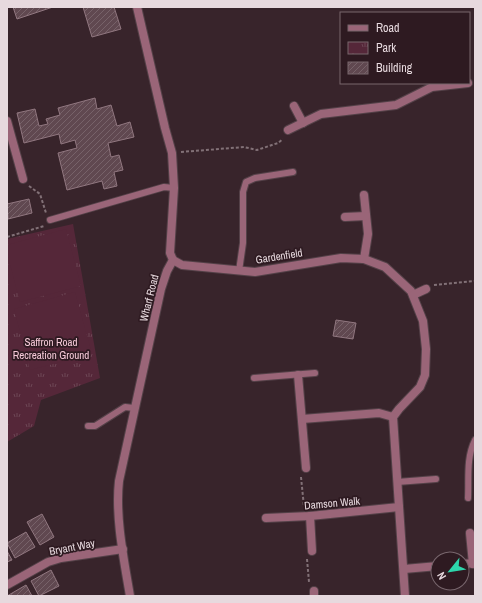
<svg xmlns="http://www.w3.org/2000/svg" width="482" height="603" viewBox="0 0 482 603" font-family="'Archivo Narrow',sans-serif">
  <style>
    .park { fill: url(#park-tufts) }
    .pitch { fill: #552739 }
    .building { fill: url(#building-hatch); stroke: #917780 }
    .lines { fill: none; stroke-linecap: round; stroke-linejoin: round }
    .lane-casing { stroke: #544148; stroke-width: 8 }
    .street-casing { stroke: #544148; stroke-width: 10 }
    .path { stroke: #827177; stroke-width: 2; stroke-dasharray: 3 2; stroke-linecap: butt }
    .lane { stroke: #9a6578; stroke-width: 6 }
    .street { stroke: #9a6578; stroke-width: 8 }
    .labels { text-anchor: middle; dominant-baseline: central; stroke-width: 3.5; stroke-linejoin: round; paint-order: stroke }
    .street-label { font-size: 11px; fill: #e7d9de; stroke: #2e1a21 }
    .park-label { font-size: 11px; fill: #f6c9d8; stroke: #2e1a21 }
  </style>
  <defs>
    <pattern id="park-tufts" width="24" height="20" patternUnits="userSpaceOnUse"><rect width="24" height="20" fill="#552739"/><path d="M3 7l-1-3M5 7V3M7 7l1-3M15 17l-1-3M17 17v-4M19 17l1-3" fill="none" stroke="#6d4655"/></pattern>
    <pattern id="building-hatch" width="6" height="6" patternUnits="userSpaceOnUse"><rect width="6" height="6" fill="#604850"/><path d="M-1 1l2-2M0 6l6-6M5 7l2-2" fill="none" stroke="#776269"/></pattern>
  </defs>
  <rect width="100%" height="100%" fill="#38242b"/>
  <path class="park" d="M73,224L100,378L41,400L34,426L7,442V239Z"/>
  <g class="pitch">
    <path d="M66,229L81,286L20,302L7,253V245Z"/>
    <path d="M75,292L92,354L30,370L14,309Z"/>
  </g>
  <g class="building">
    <path d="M13,7H53L17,19Z"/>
    <path d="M83,7H114L121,29L92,37Z"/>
    <path d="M95,98L97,109L111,105L117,126L130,122L134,137L108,143L111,157L119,155L123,170L114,172L117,186L104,189L102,181L67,190L58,153L77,148L75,140L61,144L59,134L24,143L17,113L35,109L39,126L48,124L46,119L60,115L58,108Z"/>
    <path d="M29,199L32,213L8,219L7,204Z"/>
    <path d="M336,320L356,323L353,339L333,336Z"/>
    <path d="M42,514L54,537L40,545L27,522Z"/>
    <path d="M26,532L35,547L15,558L7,543Z"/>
    <path d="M7,551L12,560L7,562Z"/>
    <path d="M51,570L59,586L39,596L31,581Z"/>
    <path d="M26,585L32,596H7Z"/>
  </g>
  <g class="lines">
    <defs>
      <g id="lane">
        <path d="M50,220L164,187L174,188"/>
        <path d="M239,271L243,243V192L246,182L255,178L293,172"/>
        <path d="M254,378L315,373"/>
        <path d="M88,426H95L125,407L134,408"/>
        <path d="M397,482L436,479"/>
        <path d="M468,498C469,478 466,458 475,440"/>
      </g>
      <g id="street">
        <path d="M294,106L303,123"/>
        <path d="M7,121L23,179"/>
        <path d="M288,130L321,114L396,105L432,87L468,83"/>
        <path d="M364,195L368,234L364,259"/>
        <path d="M345,217L366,216"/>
        <path d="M173,260L182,265L255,272L341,258L364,259L385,267L411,291L423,321L426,349L425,375L420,387L399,409L393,417L405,596"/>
        <path d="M413,295L426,289"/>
        <path d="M298,375L306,468"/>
        <path d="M302,419L379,413L393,417"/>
        <path d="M310,516L312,551"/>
        <path d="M266,518L310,516L399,507"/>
        <path d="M470,533L473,564"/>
        <path d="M462,564L475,563"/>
        <path d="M404,569L438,566"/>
        <path d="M7,585L48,562L61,558L123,549"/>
        <path d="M314,591V596"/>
        <path d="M130,596C124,560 115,517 119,481L161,289L167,271L173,260L170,253L174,188L172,153L165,128L137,7"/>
      </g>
    </defs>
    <use href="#lane" class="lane-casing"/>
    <use href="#street" class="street-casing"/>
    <g class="path">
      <path d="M181,152L244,147L257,150L278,143L283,139"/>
      <path d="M29,186L40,194L46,213"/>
      <path d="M7,237L44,226"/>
      <path d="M434,285L475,281"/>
      <path d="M301,477L304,507"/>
      <path d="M307,559L309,582"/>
    </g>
    <use href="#lane" class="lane"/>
    <use href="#street" class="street"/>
  </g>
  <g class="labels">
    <g class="street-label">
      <text transform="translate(279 256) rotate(-9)">Gardenfield</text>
      <text transform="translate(149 298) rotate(-76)">Wharf Road</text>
      <text transform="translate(332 503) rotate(-5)">Damson Walk</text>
      <text transform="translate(72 547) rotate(-11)">Bryant Way</text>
    </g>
    <g class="park-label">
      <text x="51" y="342">Saffron Road<tspan x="51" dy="13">Recreation Ground</tspan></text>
    </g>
  </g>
  <rect width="482" height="603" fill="none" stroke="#e7d9de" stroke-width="16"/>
  <rect x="340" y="12" width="130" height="72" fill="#2e1a21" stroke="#78666d"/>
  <rect x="348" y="25" width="20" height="6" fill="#9a6578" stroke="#78666d"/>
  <text x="376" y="32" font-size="12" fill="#e7d9de">Road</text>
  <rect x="348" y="42" width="20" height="12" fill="url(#park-tufts)" stroke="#78666d"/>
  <text x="376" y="52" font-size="12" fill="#e7d9de">Park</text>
  <rect x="348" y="62" width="20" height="12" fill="url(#building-hatch)" stroke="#78666d"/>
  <text x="376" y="72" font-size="12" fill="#e7d9de">Building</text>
  <g transform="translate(450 571) rotate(240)"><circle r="19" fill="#2e1a21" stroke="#78666d"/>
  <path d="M0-3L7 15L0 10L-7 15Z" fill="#2dd5ab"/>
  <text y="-6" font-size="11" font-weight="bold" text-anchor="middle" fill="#e7d9de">N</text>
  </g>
</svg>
